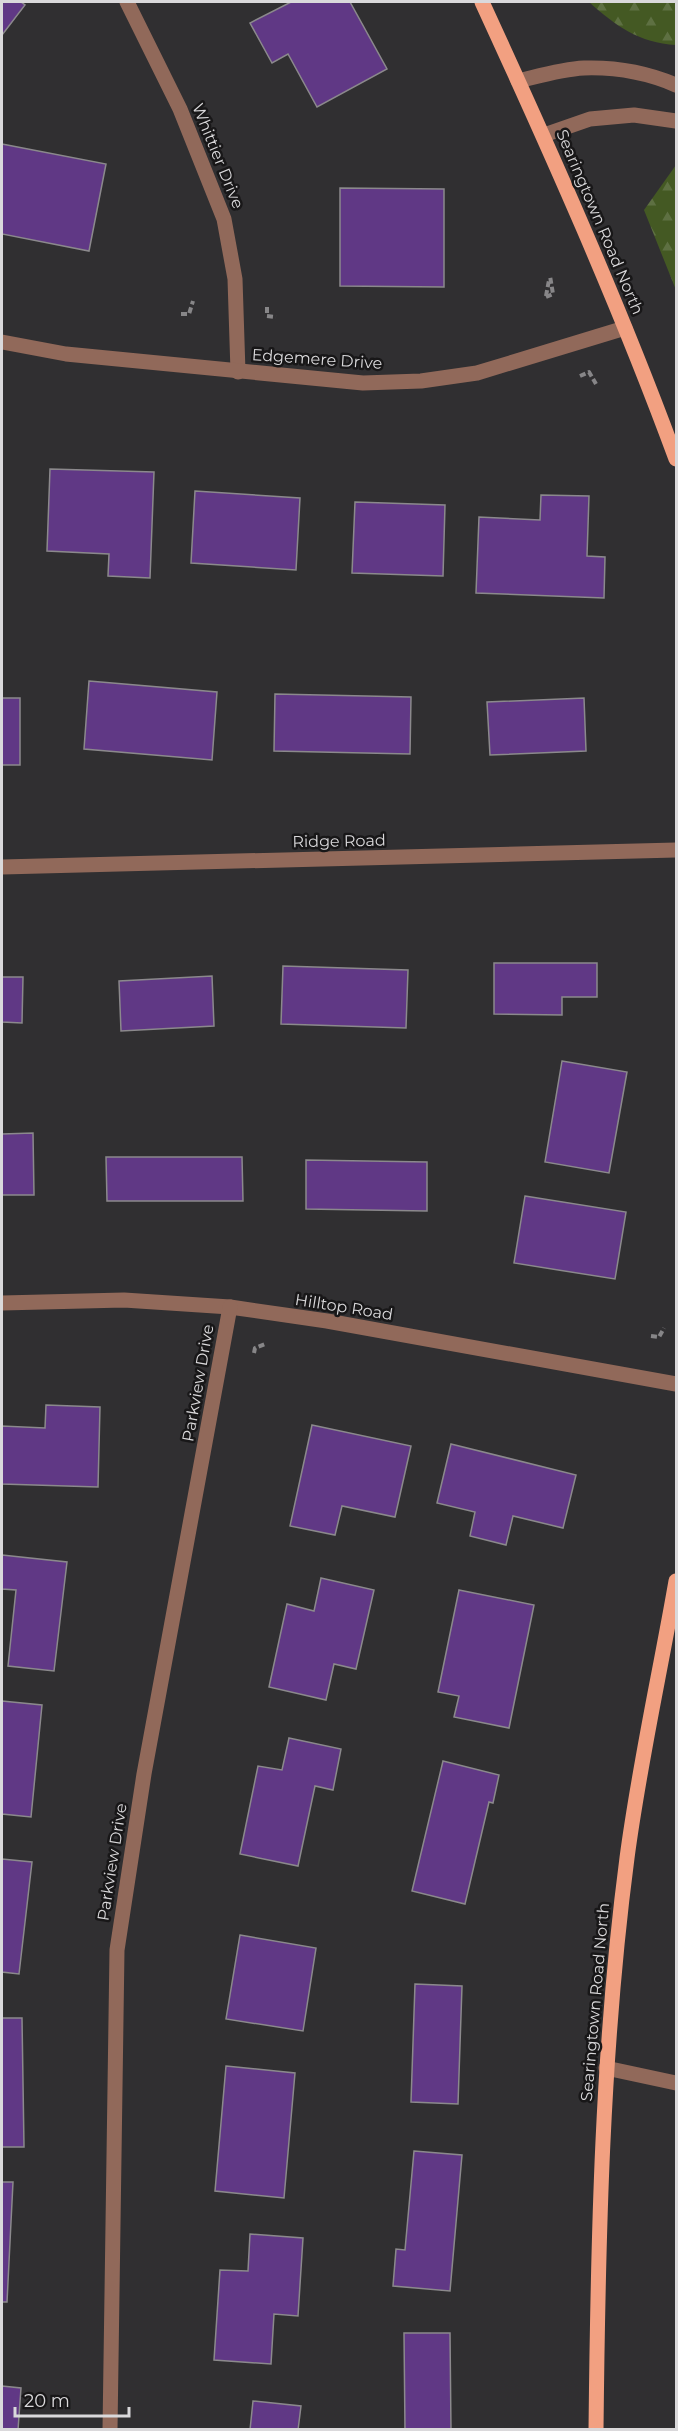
<svg xmlns="http://www.w3.org/2000/svg" width="678" height="2431" viewBox="0 0 678 2431" font-family="Montserrat,sans-serif">
  <style>
    .forest { fill: url(#forest-firs) }
    .building { fill: #603885; stroke: #8b898c; stroke-width: 1.5 }
    .lines { fill: none; stroke-linecap: round; stroke-linejoin: round }
    .path { stroke: #878688; stroke-width: 4; stroke-dasharray: 6 3; stroke-linecap: butt }
    .minor { stroke: #91695a; stroke-width: 15 }
    .major { stroke: #f2a081; stroke-width: 15 }
    .labels { text-anchor: middle; dominant-baseline: central; stroke-width: 5; stroke-linejoin: round; paint-order: stroke }
    .street-label { font-size: 16px; fill: #dad9db; stroke: #181718 }
  </style>
  <defs>
    <pattern id="forest-firs" width="22" height="20" patternUnits="userSpaceOnUse" patternTransform="scale(1.5)"><rect width="22" height="20" fill="#445923"/><path d="M5 1l3.5 6h-7zM16 11l3.5 6h-7z" fill="#5e7042"/></pattern>
  </defs>
  <rect width="100%" height="100%" fill="#302f31"/>
  <g class="forest">
    <path d="M589,2H676V45C639,43 616,26 589,2Z"/>
    <path d="M676,165V290L644,210Z"/>
  </g>
  <g class="building">
    <path d="M2,2H21L25,5L2,35Z"/>
    <path d="M291,2H350L387,69L317,107L288,54L272,63L250,23Z"/>
    <path d="M2,144L106,164L89,251L2,234Z"/>
    <path d="M340,188L444,189V287L340,286Z"/>
    <path d="M50,469L154,472L150,578L108,576L109,554L47,551Z"/>
    <path d="M195,491L300,498L296,570L191,563Z"/>
    <path d="M541,495L589,496L587,556L605,557L604,598L476,593L479,517L540,520Z"/>
    <path d="M355,502L445,505L443,576L352,573Z"/>
    <path d="M89,681L217,692L212,760L84,749Z"/>
    <path d="M275,694L411,697L410,754L274,751Z"/>
    <rect x="2" y="698" width="18" height="67"/>
    <path d="M584,698L586,751L490,755L487,702Z"/>
    <path d="M494,963H597V997H562V1015L494,1014Z"/>
    <path d="M283,966L408,970L406,1028L281,1024Z"/>
    <path d="M212,976L214,1026L121,1031L119,981Z"/>
    <path d="M2,977H23L22,1023L2,1022Z"/>
    <path d="M562,1061L627,1072L609,1173L545,1162Z"/>
    <path d="M33,1133L34,1195H2V1134Z"/>
    <path d="M106,1157H242L243,1201H107Z"/>
    <path d="M306,1160L427,1162V1211L306,1209Z"/>
    <path d="M525,1196L626,1212L615,1279L514,1263Z"/>
    <path d="M46,1405L100,1407L98,1487L2,1484V1426L45,1428Z"/>
    <path d="M312,1425L411,1446L395,1517L342,1506L335,1535L290,1526Z"/>
    <path d="M451,1444L576,1475L563,1528L513,1516L506,1545L470,1536L475,1512L437,1503Z"/>
    <path d="M2,1555L67,1562L54,1671L8,1666L16,1590L2,1589Z"/>
    <path d="M321,1578L374,1590L356,1669L334,1664L326,1700L269,1687L287,1604L314,1611Z"/>
    <path d="M459,1590L534,1605L509,1728L454,1717L459,1696L438,1692Z"/>
    <path d="M2,1701L42,1705L31,1817L2,1814Z"/>
    <path d="M289,1738L341,1749L333,1790L315,1786L298,1866L240,1854L258,1766L282,1770Z"/>
    <path d="M443,1761L499,1775L493,1803L489,1802L465,1904L412,1891Z"/>
    <path d="M2,1859L32,1862L19,1974L2,1972Z"/>
    <path d="M240,1935L316,1948L303,2031L226,2019Z"/>
    <path d="M415,1984L462,1986L458,2104L411,2102Z"/>
    <path d="M2,2018H22L24,2147H2Z"/>
    <path d="M226,2066L295,2073L284,2198L215,2191Z"/>
    <path d="M414,2151L462,2155L450,2291L393,2286L396,2249L405,2250Z"/>
    <path d="M2,2182H13L7,2302H2Z"/>
    <path d="M250,2234L303,2238L298,2316L274,2314L271,2364L214,2360L220,2270L248,2271Z"/>
    <path d="M404,2333H450L451,2430H405Z"/>
    <path d="M2,2386L21,2388L18,2430H2Z"/>
    <path d="M253,2401L301,2406L298,2430H250Z"/>
  </g>
  <g class="lines">
    <g class="path">
      <path d="M546,296L549,280"/>
      <path d="M546,297L553,294L550,276"/>
      <path d="M267,307V316L276,317"/>
      <path d="M181,314H189L193,301"/>
      <path d="M580,376L589,372L596,384"/>
      <path d="M651,1336L659,1337L664,1328"/>
      <path d="M254,1353L255,1348L265,1344"/>
    </g>
    <g class="minor">
      <path d="M127,2L180,109L224,219L235,279L238,372"/>
      <path d="M518,81C539,76 562,69 584,68C615,67 648,73 676,85"/>
      <path d="M544,135L590,119L634,115L676,121"/>
      <path d="M2,342L66,354L363,383L421,381L477,373L625,328"/>
      <path d="M2,867L676,850"/>
      <path d="M2,1303L124,1300L230,1307L327,1321L676,1384"/>
      <path d="M606,2068L676,2083"/>
      <path d="M110,2430L117,1950L144,1774L230,1307"/>
    </g>
    <g class="major">
      <path d="M482,2C551,152 619,304 676,459"/>
      <path d="M596,2430C598,2239 602,2048 627,1858C639,1766 660,1673 676,1581"/>
    </g>
  </g>
  <g class="labels">
    <g class="street-label">
      <text transform="translate(218 156) rotate(68)">Whittier Drive</text>
      <text transform="translate(600 222) rotate(67)">Searingtown Road North</text>
      <text transform="translate(317 359) rotate(4)">Edgemere Drive</text>
      <text transform="translate(339 841) rotate(-1)">Ridge Road</text>
      <text transform="translate(344 1307) rotate(9)">Hilltop Road</text>
      <text transform="translate(198 1383) rotate(-80)">Parkview Drive</text>
      <text transform="translate(112 1862) rotate(-81)">Parkview Drive</text>
      <text transform="translate(595 2002) rotate(-85)">Searingtown Road North</text>
    </g>
  </g>
  <rect width="678" height="2431" fill="none" stroke="#dad9db" stroke-width="6"/>
  <path d="M15 2407v9h114v-9" fill="none" stroke="#dad9db" stroke-width="3"/>
  <text x="24" y="2407" font-size="18" fill="#dad9db" stroke="#181718" stroke-width="4.5" paint-order="stroke">20 m</text>
</svg>
